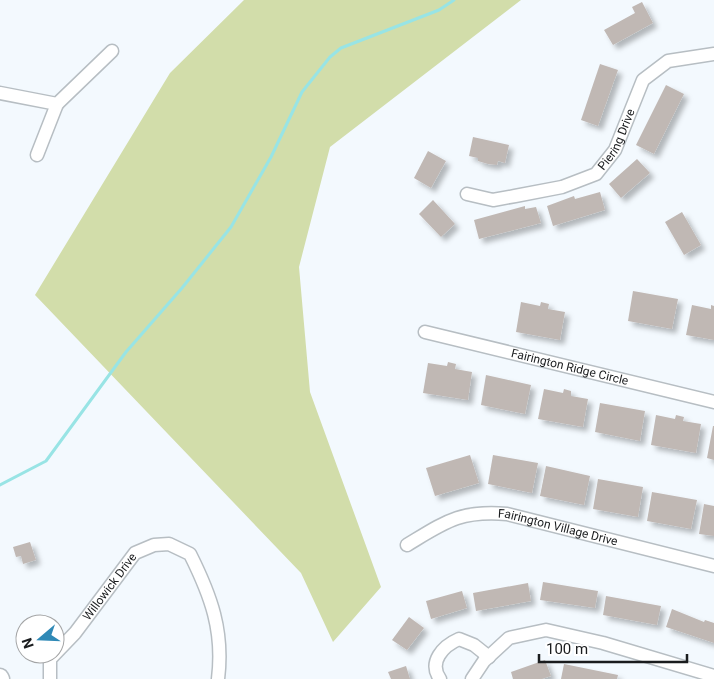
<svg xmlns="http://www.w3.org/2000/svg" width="714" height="679" viewBox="0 0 714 679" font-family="Roboto,sans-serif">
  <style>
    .green { fill: #d2ddaa }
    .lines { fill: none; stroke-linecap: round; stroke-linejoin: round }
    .stream { stroke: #98e4e5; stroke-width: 3 }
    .building { fill: #c0b8b4; filter: url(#shadow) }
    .street-casing { stroke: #b7bec3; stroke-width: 15 }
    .secondary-casing { stroke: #b7bec3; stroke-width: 19 }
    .street { stroke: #fff; stroke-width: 12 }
    .secondary { stroke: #fff; stroke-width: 16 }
    .labels { text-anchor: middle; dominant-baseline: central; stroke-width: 4; stroke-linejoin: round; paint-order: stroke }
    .street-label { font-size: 12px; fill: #1a1c1e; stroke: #fff }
  </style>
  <defs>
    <filter id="shadow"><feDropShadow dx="4.5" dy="4.5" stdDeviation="2.5" flood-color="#0004"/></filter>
  </defs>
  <rect width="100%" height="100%" fill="#f3f9fe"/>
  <path class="green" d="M244,0H521L330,147L299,267L310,392L381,587L333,642L301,573L35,295L170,73Z"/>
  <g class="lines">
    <path class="stream" d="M0,485L46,461L126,352L182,288L231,227L271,157L302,92L330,57L341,48L439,10L454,0"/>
  </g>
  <g class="building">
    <path d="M642,2L653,23L613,45L604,30L635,13L632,7Z"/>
    <path d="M600,64L618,70L598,126L581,120Z"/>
    <path d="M666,85L684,94L654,154L636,145Z"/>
    <path d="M473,137L509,145L505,163L498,161L497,165L488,164L478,161V158L469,156Z"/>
    <path d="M428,151L446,161L431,188L414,178Z"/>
    <path d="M637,159L650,173L621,198L609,184Z"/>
    <path d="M600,192L605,210L553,226L547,206L574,196L575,199Z"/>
    <path d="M433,200L455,224L441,237L419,214Z"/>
    <path d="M525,206V209L536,207L541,223L479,239L474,220Z"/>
    <path d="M682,212L701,245L684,255L665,222Z"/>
    <path d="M633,291L678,299L672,329L628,321Z"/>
    <path d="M521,302L540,306L541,302L549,304L548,309L565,312L560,340L516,332Z"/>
    <path d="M692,305L711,309V305L714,306V340L686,335Z"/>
    <path d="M448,362L456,364L455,369L472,372L468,400L423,393L428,363L447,366Z"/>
    <path d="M486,375L531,385L525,414L481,405Z"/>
    <path d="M544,389L563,393L564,389L571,391V396L588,399L583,427L538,419Z"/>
    <path d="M600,403L645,411L640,441L595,432Z"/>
    <path d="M656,415L675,419L676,415L684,417L683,421L701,424L696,453L651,445Z"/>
    <path d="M713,426H714V460L707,458Z"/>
    <path d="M470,455L479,483L435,496L426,468Z"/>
    <path d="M493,455L538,463L532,493L488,484Z"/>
    <path d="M546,466L590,476L584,505L540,496Z"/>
    <path d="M598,479L643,487L638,517L593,509Z"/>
    <path d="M652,492L697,500L691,529L647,521Z"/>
    <path d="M704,504L714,506V536L699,534Z"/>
    <path d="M30,542L36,560L23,564L21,556L16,557L13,547Z"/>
    <path d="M543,582L598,591L595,608L540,600Z"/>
    <path d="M528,583L531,601L476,611L473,593Z"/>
    <path d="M462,591L467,608L431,619L426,601Z"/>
    <path d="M606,596L661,606L657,625L603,615Z"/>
    <path d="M672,609L704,622L705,620L714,623V643L666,627Z"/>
    <path d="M409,617L424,628L407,650L392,640Z"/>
    <path d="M545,660L551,676L542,679H513L511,672Z"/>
    <path d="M564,664L618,675L617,679H561Z"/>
    <path d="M406,666L410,679H391L388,672Z"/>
  </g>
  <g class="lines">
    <defs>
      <g id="street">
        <path d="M0,93L57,104L112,51"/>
        <path d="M37,155L57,104"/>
        <path id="s1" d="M467,194L493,200L515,196L562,187L596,174L615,150L643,80L668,61L714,54"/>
        <path id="s2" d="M425,332L714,402"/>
        <path id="s3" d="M407,545C445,522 460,510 507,514L714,566"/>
        <path id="s4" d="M50,679V659L75,633L135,553L154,545L169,544L190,554C211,596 224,631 218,679"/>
        <path d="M440,679C428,662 443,646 459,639L474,645L489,657"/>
        <path d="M472,679L484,661L509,638L546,630L603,643L714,676"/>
      </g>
      <path id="secondary" d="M0,677L1,679"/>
    </defs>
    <use href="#street" class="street-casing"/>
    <use href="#secondary" class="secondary-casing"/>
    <use href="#street" class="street"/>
    <use href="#secondary" class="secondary"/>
  </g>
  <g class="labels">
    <g class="street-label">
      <text stroke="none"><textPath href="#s1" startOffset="174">Piering Drive</textPath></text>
      <text stroke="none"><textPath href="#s2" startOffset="149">Fairington Ridge Circle</textPath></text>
      <text stroke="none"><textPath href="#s3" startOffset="160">Fairington Village Drive</textPath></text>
      <text stroke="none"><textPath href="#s4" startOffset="114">Willowick Drive</textPath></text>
    </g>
  </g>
  <g transform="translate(40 639) rotate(251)"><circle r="24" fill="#ffffff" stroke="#a3a4a5"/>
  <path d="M0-4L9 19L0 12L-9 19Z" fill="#2f89b6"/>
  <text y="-8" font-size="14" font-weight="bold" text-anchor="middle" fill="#1a1c1e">N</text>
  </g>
  <path d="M539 654v8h148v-8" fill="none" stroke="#1a1c1e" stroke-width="2.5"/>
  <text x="546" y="654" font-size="15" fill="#1a1c1e" stroke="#ffffff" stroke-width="4" paint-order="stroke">100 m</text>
</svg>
